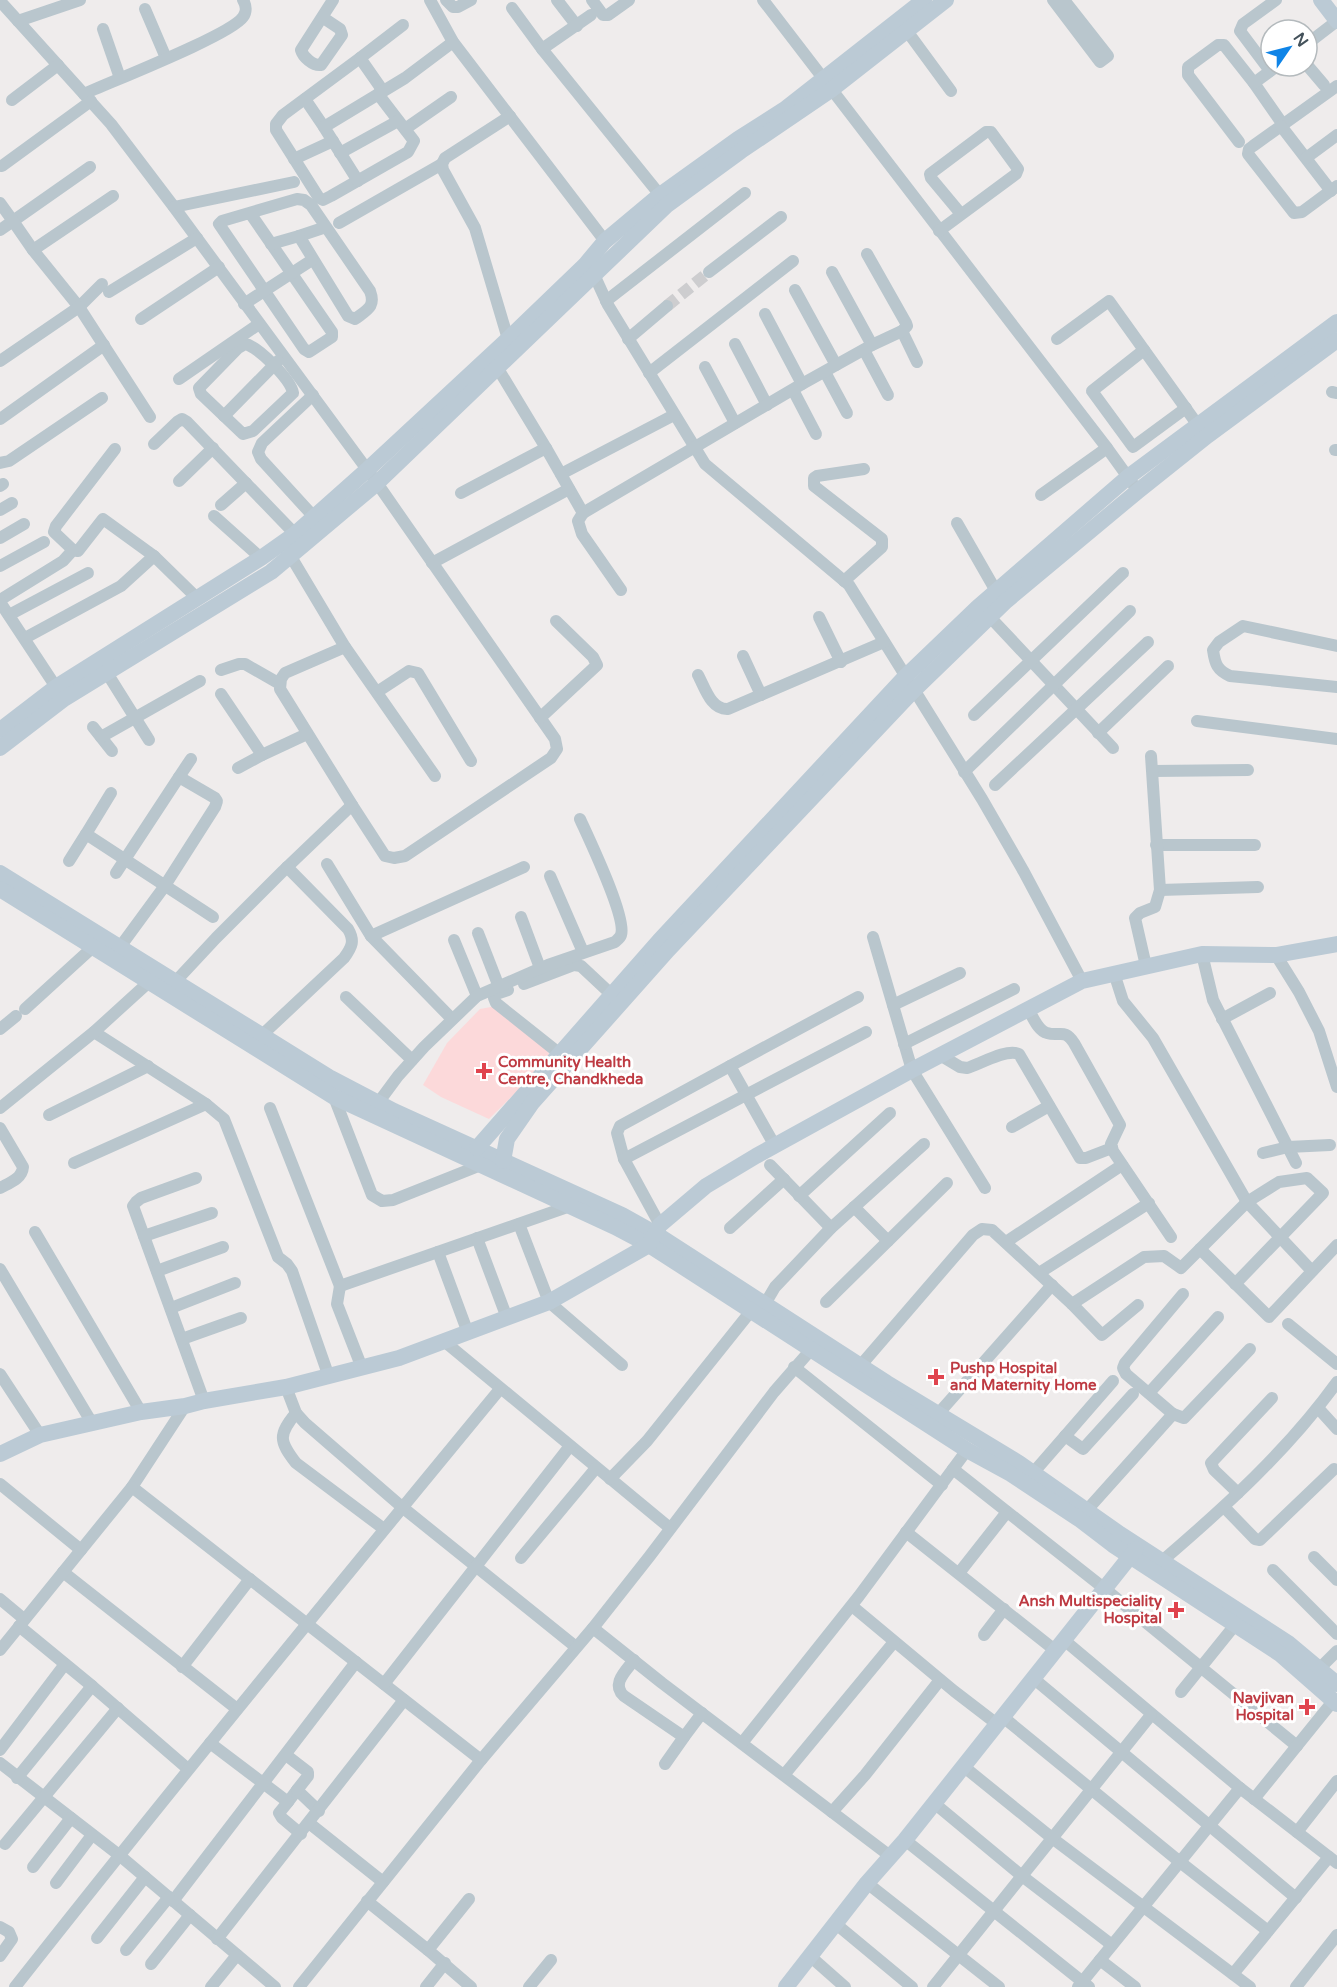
<svg xmlns="http://www.w3.org/2000/svg" width="1337" height="1987" viewBox="0 0 1337 1987" font-family="'Varela Round',sans-serif">
  <style>
    .medical { fill: #fcd9da }
    .lines { fill: none; stroke-linecap: round; stroke-linejoin: round }
    .street-tunnel { stroke: #cdcdcf; stroke-width: 12; stroke-dasharray: 12 6; stroke-linecap: butt }
    .street { stroke: #b9c6cd; stroke-width: 12 }
    .secondary { stroke: #bbcad5; stroke-width: 16 }
    .health-dot { fill: #e0444e; stroke: #fff; stroke-width: 2 }
    .labels { text-anchor: middle; dominant-baseline: central; stroke-width: 6; stroke-linejoin: round; paint-order: stroke }
    .health-label { font-size: 15px; font-weight: bold; fill: #be3a42; stroke: #fff; text-anchor: start }
  </style>
  <rect width="100%" height="100%" fill="#efecec"/>
  <path class="medical" d="M507,1004L552,1057L489,1119L441,1097L423,1085L447,1043L480,1009Z"/>
  <g class="lines">
    <path class="street-tunnel" d="M667,306L709,272"/>
    <g class="street">
      <path d="M430,0L453,42L605,241"/>
      <path d="M446,0L453,7H458L471,0"/>
      <path d="M557,0L577,26"/>
      <path d="M592,0L603,15H608L629,0"/>
      <path d="M763,0L1107,448L1138,491"/>
      <path d="M1053,0L1100,62L1108,56L1064,0"/>
      <path d="M0,1L111,124L174,207L377,483L555,739L557,749L551,758L405,856L394,858L385,856L352,805L283,871L216,938L175,982"/>
      <path d="M512,8L542,49L660,195"/>
      <path d="M145,9L166,58"/>
      <path d="M322,17L340,29L342,35L321,65C313,66 303,57 301,50L333,0"/>
      <path d="M18,21L80,0"/>
      <path d="M103,29L120,78"/>
      <path d="M907,31L951,91"/>
      <path d="M1307,44L1337,21"/>
      <path d="M542,49L591,15"/>
      <path d="M360,58L283,115L276,124V130L319,198L323,200L331,196L408,152L414,141L378,94"/>
      <path d="M1307,65L1324,85"/>
      <path d="M1270,71L1240,31L1243,24L1276,0"/>
      <path d="M1254,83L1279,119"/>
      <path d="M1337,86L1253,146L1249,149L1248,154L1294,213L1302,212L1337,186"/>
      <path d="M383,91L360,58L403,25"/>
      <path d="M84,94C110,82 231,35 243,17C247,12 246,5 243,0"/>
      <path d="M305,99L324,127"/>
      <path d="M12,100L58,65"/>
      <path d="M1281,126L1331,191"/>
      <path d="M405,129L451,97"/>
      <path d="M1239,142L1188,75V67L1218,45H1224L1254,83L1277,66"/>
      <path d="M340,153L398,121"/>
      <path d="M1306,158L1337,135"/>
      <path d="M294,159L333,141"/>
      <path d="M2,166L91,101"/>
      <path d="M358,181L324,127L405,78L453,42"/>
      <path d="M0,203L13,221L90,167"/>
      <path d="M174,207L294,182"/>
      <path d="M250,213L332,332V337L309,352L304,349L219,224L222,221L297,199L304,200L311,205L370,291C376,307 367,310 355,319L348,316L299,236L326,227"/>
      <path d="M339,223L442,164"/>
      <path d="M0,230L13,221L33,250"/>
      <path d="M939,231L1016,174L1018,169L991,132H986L930,174L931,178L961,214"/>
      <path d="M271,244L299,236"/>
      <path d="M591,268L608,305L705,464L849,585L982,799L1024,872L1082,981"/>
      <path d="M709,272L781,217"/>
      <path d="M832,272L872,345"/>
      <path d="M102,284L79,307L33,250L113,196"/>
      <path d="M795,290L836,365"/>
      <path d="M109,292L197,238"/>
      <path d="M606,301L745,193"/>
      <path d="M244,304L312,260"/>
      <path d="M765,314L802,384"/>
      <path d="M141,319L219,267"/>
      <path d="M902,331L917,362"/>
      <path d="M508,339L475,228L443,170L442,164L445,158L510,116"/>
      <path d="M628,339L667,306"/>
      <path d="M1057,339L1109,301L1197,424"/>
      <path d="M245,344C258,346 291,380 293,393L253,431L243,434L201,394L199,388L238,348Z"/>
      <path d="M735,344L767,405"/>
      <path d="M864,350L888,395"/>
      <path d="M1144,350L1092,391L1133,447L1186,408"/>
      <path d="M0,361L79,307L150,417"/>
      <path d="M497,367L546,448"/>
      <path d="M705,367L735,423"/>
      <path d="M825,372L847,413"/>
      <path d="M649,373L793,261"/>
      <path d="M179,379L259,324"/>
      <path d="M793,390L816,434"/>
      <path d="M1332,392L1337,393"/>
      <path d="M313,395L262,443L258,452L261,459L314,517"/>
      <path d="M224,416L278,361"/>
      <path d="M0,419L104,345"/>
      <path d="M154,444L177,422L182,419L187,422L295,534"/>
      <path d="M115,449L56,526L54,532L73,550L78,551L103,519L154,556L198,599"/>
      <path d="M1335,450H1337"/>
      <path d="M0,463L9,461L102,398"/>
      <path d="M561,474L674,415"/>
      <path d="M179,481L213,448"/>
      <path d="M0,486L3,484"/>
      <path d="M461,493L546,448L583,513L802,384L872,345L902,331L907,326L906,323L867,254"/>
      <path d="M1041,495L1107,448"/>
      <path d="M221,505L246,483"/>
      <path d="M0,510L12,503"/>
      <path d="M583,513L578,521L582,534L621,590"/>
      <path d="M214,516L261,558"/>
      <path d="M957,523L996,591"/>
      <path d="M0,538L24,524"/>
      <path d="M290,555L345,647L285,673L281,679L280,689L352,805"/>
      <path d="M432,563L569,489"/>
      <path d="M0,566L44,542"/>
      <path d="M844,581L882,547V539L814,486V478L817,476L864,469"/>
      <path d="M0,600L63,561L73,550"/>
      <path d="M0,602L56,687"/>
      <path d="M9,615L88,573"/>
      <path d="M989,616L1113,748"/>
      <path d="M819,617L841,662"/>
      <path d="M25,638L121,586L154,556"/>
      <path d="M1337,646L1243,626L1219,642L1213,650C1215,664 1217,670 1230,676L1337,687"/>
      <path d="M345,647L435,776"/>
      <path d="M743,656L761,695"/>
      <path d="M221,670L239,664H245L280,684"/>
      <path d="M107,673L149,740"/>
      <path d="M698,675C705,688 711,710 728,709L884,642"/>
      <path d="M377,692L409,671L418,673L471,761"/>
      <path d="M221,694L262,755L307,734"/>
      <path d="M974,715L1123,573"/>
      <path d="M540,718L597,665L593,657L556,621"/>
      <path d="M1197,721L1337,739"/>
      <path d="M93,727L112,751"/>
      <path d="M1098,733L1168,666"/>
      <path d="M101,737L200,681"/>
      <path d="M238,768L262,755"/>
      <path d="M1153,771L1248,770"/>
      <path d="M964,772L1130,611"/>
      <path d="M179,777L191,759"/>
      <path d="M995,785L1148,642"/>
      <path d="M111,793L86,834L213,917"/>
      <path d="M1156,845H1255"/>
      <path d="M69,861L86,834"/>
      <path d="M327,864L371,936L452,1019"/>
      <path d="M116,873L179,777L215,798L217,801L215,807L164,887L120,947"/>
      <path d="M550,876L583,952"/>
      <path d="M1160,890L1258,887"/>
      <path d="M521,917L540,968"/>
      <path d="M478,933L499,987"/>
      <path d="M371,936L524,867"/>
      <path d="M873,937L912,1070L985,1188"/>
      <path d="M454,940L477,996"/>
      <path d="M1202,954L1213,1000L1296,1163"/>
      <path d="M1276,955L1299,992L1319,1031L1337,1087"/>
      <path d="M1146,966L1135,918L1140,913L1155,907L1160,890L1151,756"/>
      <path d="M1114,973L1123,1001L1153,1038L1247,1202L1312,1271"/>
      <path d="M524,984L574,965L581,966L612,995"/>
      <path d="M508,990L496,994L494,998L496,1003L560,1054"/>
      <path d="M346,997L412,1060"/>
      <path d="M893,1005L960,973"/>
      <path d="M25,1009L93,947"/>
      <path d="M1028,1009C1033,1017 1038,1031 1047,1033C1060,1037 1064,1028 1074,1043L1120,1125L1111,1144L1113,1151L1171,1237"/>
      <path d="M1222,1019L1270,993"/>
      <path d="M0,1029L16,1016"/>
      <path d="M94,1032L206,1104L224,1119L278,1257L287,1264L292,1271L329,1377"/>
      <path d="M262,1035L344,958C352,947 355,941 348,929L287,867"/>
      <path d="M904,1044L1014,989"/>
      <path d="M940,1055L960,1067L967,1068C980,1064 1007,1048 1019,1054L1080,1158H1086L1112,1148"/>
      <path d="M334,1097L372,1195L382,1201L393,1200L481,1165"/>
      <path d="M378,1103L398,1076L424,1047L477,996L548,965L615,942C617,940 620,938 621,935C627,918 589,839 580,819"/>
      <path d="M0,1108L94,1032L149,982"/>
      <path d="M270,1108L340,1286L570,1206"/>
      <path d="M49,1115L148,1066"/>
      <path d="M1012,1127L1049,1106"/>
      <path d="M0,1128L23,1167C22,1179 9,1183 0,1188"/>
      <path d="M775,1146L730,1066L858,997"/>
      <path d="M1263,1153L1288,1147L1330,1145"/>
      <path d="M624,1159L617,1133L620,1126L730,1066"/>
      <path d="M74,1163L206,1104"/>
      <path d="M770,1165L831,1228"/>
      <path d="M196,1178L141,1198L136,1202L133,1206L204,1401"/>
      <path d="M799,1196L890,1113"/>
      <path d="M854,1207L888,1241"/>
      <path d="M519,1224L549,1302L622,1365"/>
      <path d="M660,1225L624,1159L866,1032"/>
      <path d="M730,1228L784,1179"/>
      <path d="M35,1232L141,1412"/>
      <path d="M144,1236L212,1213"/>
      <path d="M477,1238L507,1318"/>
      <path d="M1006,1242L1122,1165"/>
      <path d="M1200,1249L1269,1317L1337,1245"/>
      <path d="M438,1252L468,1333"/>
      <path d="M0,1269L92,1423"/>
      <path d="M157,1271L223,1247"/>
      <path d="M1039,1273L1149,1203"/>
      <path d="M340,1286L337,1304L362,1368"/>
      <path d="M826,1302L947,1183"/>
      <path d="M765,1304L775,1287L831,1228L924,1144"/>
      <path d="M1072,1304L1102,1335L1138,1305"/>
      <path d="M171,1308L235,1283"/>
      <path d="M1288,1324L1337,1364"/>
      <path d="M182,1339L241,1318"/>
      <path d="M445,1342L670,1528"/>
      <path d="M861,1365L973,1235L982,1229L992,1230L1072,1304L1144,1257L1164,1256L1181,1268L1247,1202L1279,1182L1307,1178L1323,1193L1235,1284"/>
      <path d="M794,1367L942,1485"/>
      <path d="M0,1374L40,1435"/>
      <path d="M286,1387L296,1413L305,1423L402,1507L576,1647"/>
      <path d="M1149,1393L1218,1317"/>
      <path d="M185,1406L132,1487L481,1760"/>
      <path d="M1318,1408L1337,1429"/>
      <path d="M296,1413C278,1435 279,1441 296,1463L384,1529"/>
      <path d="M938,1414L1052,1285"/>
      <path d="M1173,1414L1126,1374L1123,1368L1125,1363L1183,1294"/>
      <path d="M1065,1436L1083,1449L1133,1394"/>
      <path d="M953,1469L1105,1589L1297,1746"/>
      <path d="M1033,1473L1113,1381"/>
      <path d="M610,1479L647,1441L751,1311"/>
      <path d="M0,1484L81,1550"/>
      <path d="M1238,1493L1214,1470L1211,1463L1272,1398"/>
      <path d="M1224,1507L1255,1539L1260,1540L1334,1469"/>
      <path d="M1087,1510L1173,1414L1184,1418L1250,1349"/>
      <path d="M906,1532L1056,1651"/>
      <path d="M1314,1557L1337,1580"/>
      <path d="M521,1558L596,1468"/>
      <path d="M1162,1561C1225,1507 1288,1450 1337,1382"/>
      <path d="M1273,1570L1337,1634"/>
      <path d="M63,1572L237,1709"/>
      <path d="M959,1573L1007,1512"/>
      <path d="M0,1599L24,1619"/>
      <path d="M852,1606L954,1691L997,1724"/>
      <path d="M19,1626L92,1686L188,1769"/>
      <path d="M593,1628L662,1683L890,1856"/>
      <path d="M984,1635L1004,1609"/>
      <path d="M1064,1640L1240,1788L1337,1863"/>
      <path d="M0,1650L132,1487"/>
      <path d="M634,1660C625,1672 611,1684 624,1696L684,1737L702,1713"/>
      <path d="M182,1667L250,1579"/>
      <path d="M1314,1674L1337,1651"/>
      <path d="M1033,1678L1296,1898"/>
      <path d="M384,1684L570,1446"/>
      <path d="M1181,1692L1235,1625"/>
      <path d="M1003,1717L1180,1862L1268,1931"/>
      <path d="M210,1743L288,1802L297,1790L319,1811"/>
      <path d="M742,1743L859,1596L967,1450"/>
      <path d="M0,1750L65,1664"/>
      <path d="M286,1755L308,1772V1776L297,1790"/>
      <path d="M0,1763L119,1855L275,1987"/>
      <path d="M665,1764L684,1737"/>
      <path d="M963,1766L1052,1838L1250,1987"/>
      <path d="M784,1775L894,1642"/>
      <path d="M17,1778L92,1686"/>
      <path d="M1254,1799L1334,1700"/>
      <path d="M288,1802L279,1813L282,1818L301,1834"/>
      <path d="M934,1803L1022,1876L1112,1945"/>
      <path d="M832,1812L865,1775L940,1680"/>
      <path d="M309,1823L383,1882"/>
      <path d="M1297,1832L1337,1781"/>
      <path d="M905,1840L1089,1987"/>
      <path d="M5,1844L118,1708"/>
      <path d="M33,1867L71,1818"/>
      <path d="M56,1883L92,1835"/>
      <path d="M867,1883L999,1987"/>
      <path d="M173,1901L356,1662"/>
      <path d="M367,1901L428,1950L471,1987"/>
      <path d="M836,1924L912,1987"/>
      <path d="M0,1927L9,1932L12,1939L0,1956"/>
      <path d="M97,1938L145,1877"/>
      <path d="M217,1939L404,1700"/>
      <path d="M126,1950L169,1897"/>
      <path d="M428,1950L469,1899"/>
      <path d="M811,1957L845,1987"/>
      <path d="M1100,1960L1135,1987"/>
      <path d="M151,1964L190,1915"/>
      <path d="M1233,1974L1329,1857"/>
      <path d="M15,1987C174,1785 337,1587 500,1389"/>
      <path d="M211,1987L237,1955"/>
      <path d="M299,1987L481,1760L593,1628L649,1557L774,1392L815,1345"/>
      <path d="M426,1987L445,1963"/>
      <path d="M529,1987L551,1960"/>
      <path d="M933,1987L1151,1715"/>
      <path d="M1078,1987L1240,1788"/>
      <path d="M1296,1987L1337,1935"/>
    </g>
    <g class="secondary">
      <path d="M1321,0L1337,21"/>
      <path d="M0,730L56,687L261,558L295,534L367,470L508,339L585,265L605,241L660,195L738,139L785,109L924,0"/>
      <path d="M0,748L64,699L271,572L377,483L667,205L741,151L831,90L946,0"/>
      <path d="M0,873L329,1077L394,1111L622,1215L656,1234L887,1383L1019,1463L1120,1534L1288,1643L1337,1684"/>
      <path d="M0,889L334,1097L615,1227L649,1245L967,1450L1011,1474L1079,1519L1113,1545L1280,1654L1337,1704"/>
      <path d="M477,1148L659,941L905,677L978,607L1128,477L1337,322"/>
      <path d="M503,1161L507,1139L532,1103L668,950L913,691L1006,601L1138,491L1207,436L1337,340"/>
      <path d="M0,1454L40,1435L141,1412L185,1406L204,1401L286,1387L399,1358L549,1302L649,1245L660,1225L706,1186L756,1156L912,1070L1082,981L1202,954L1276,955L1337,944"/>
      <path d="M786,1987L867,1883L905,1840L1136,1549"/>
    </g>
  </g>
  <g class="health-dot">
    <path d="M481 1062h6v6h6v6h-6v6h-6v-6h-6v-6h6z"/>
    <path d="M933 1368h6v6h6v6h-6v6h-6v-6h-6v-6h6z"/>
    <path d="M1173 1601h6v6h6v6h-6v6h-6v-6h-6v-6h6z"/>
    <path d="M1304 1698h6v6h6v6h-6v6h-6v-6h-6v-6h6z"/>
  </g>
  <g class="labels">
    <g class="health-label">
      <text x="498" y="1062">Community Health<tspan x="498" dy="17">Centre, Chandkheda</tspan></text>
      <text x="950" y="1368">Pushp Hospital<tspan x="950" dy="17">and Maternity Home</tspan></text>
      <text x="1162" y="1601" text-anchor="end">Ansh Multispeciality<tspan x="1162" dy="17">Hospital</tspan></text>
      <text x="1294" y="1698" text-anchor="end">Navjivan<tspan x="1294" dy="17">Hospital</tspan></text>
    </g>
  </g>
  <g transform="translate(1289 48) rotate(55)"><circle r="28" fill="#ffffff" stroke="#b4babd" stroke-width="1.5"/>
  <path d="M0-4.5L10 22L0 15L-10 22Z" fill="#0f84e7"/>
  <text y="-9" font-size="16" font-weight="bold" text-anchor="middle" fill="#44525b">N</text>
  </g>
</svg>
